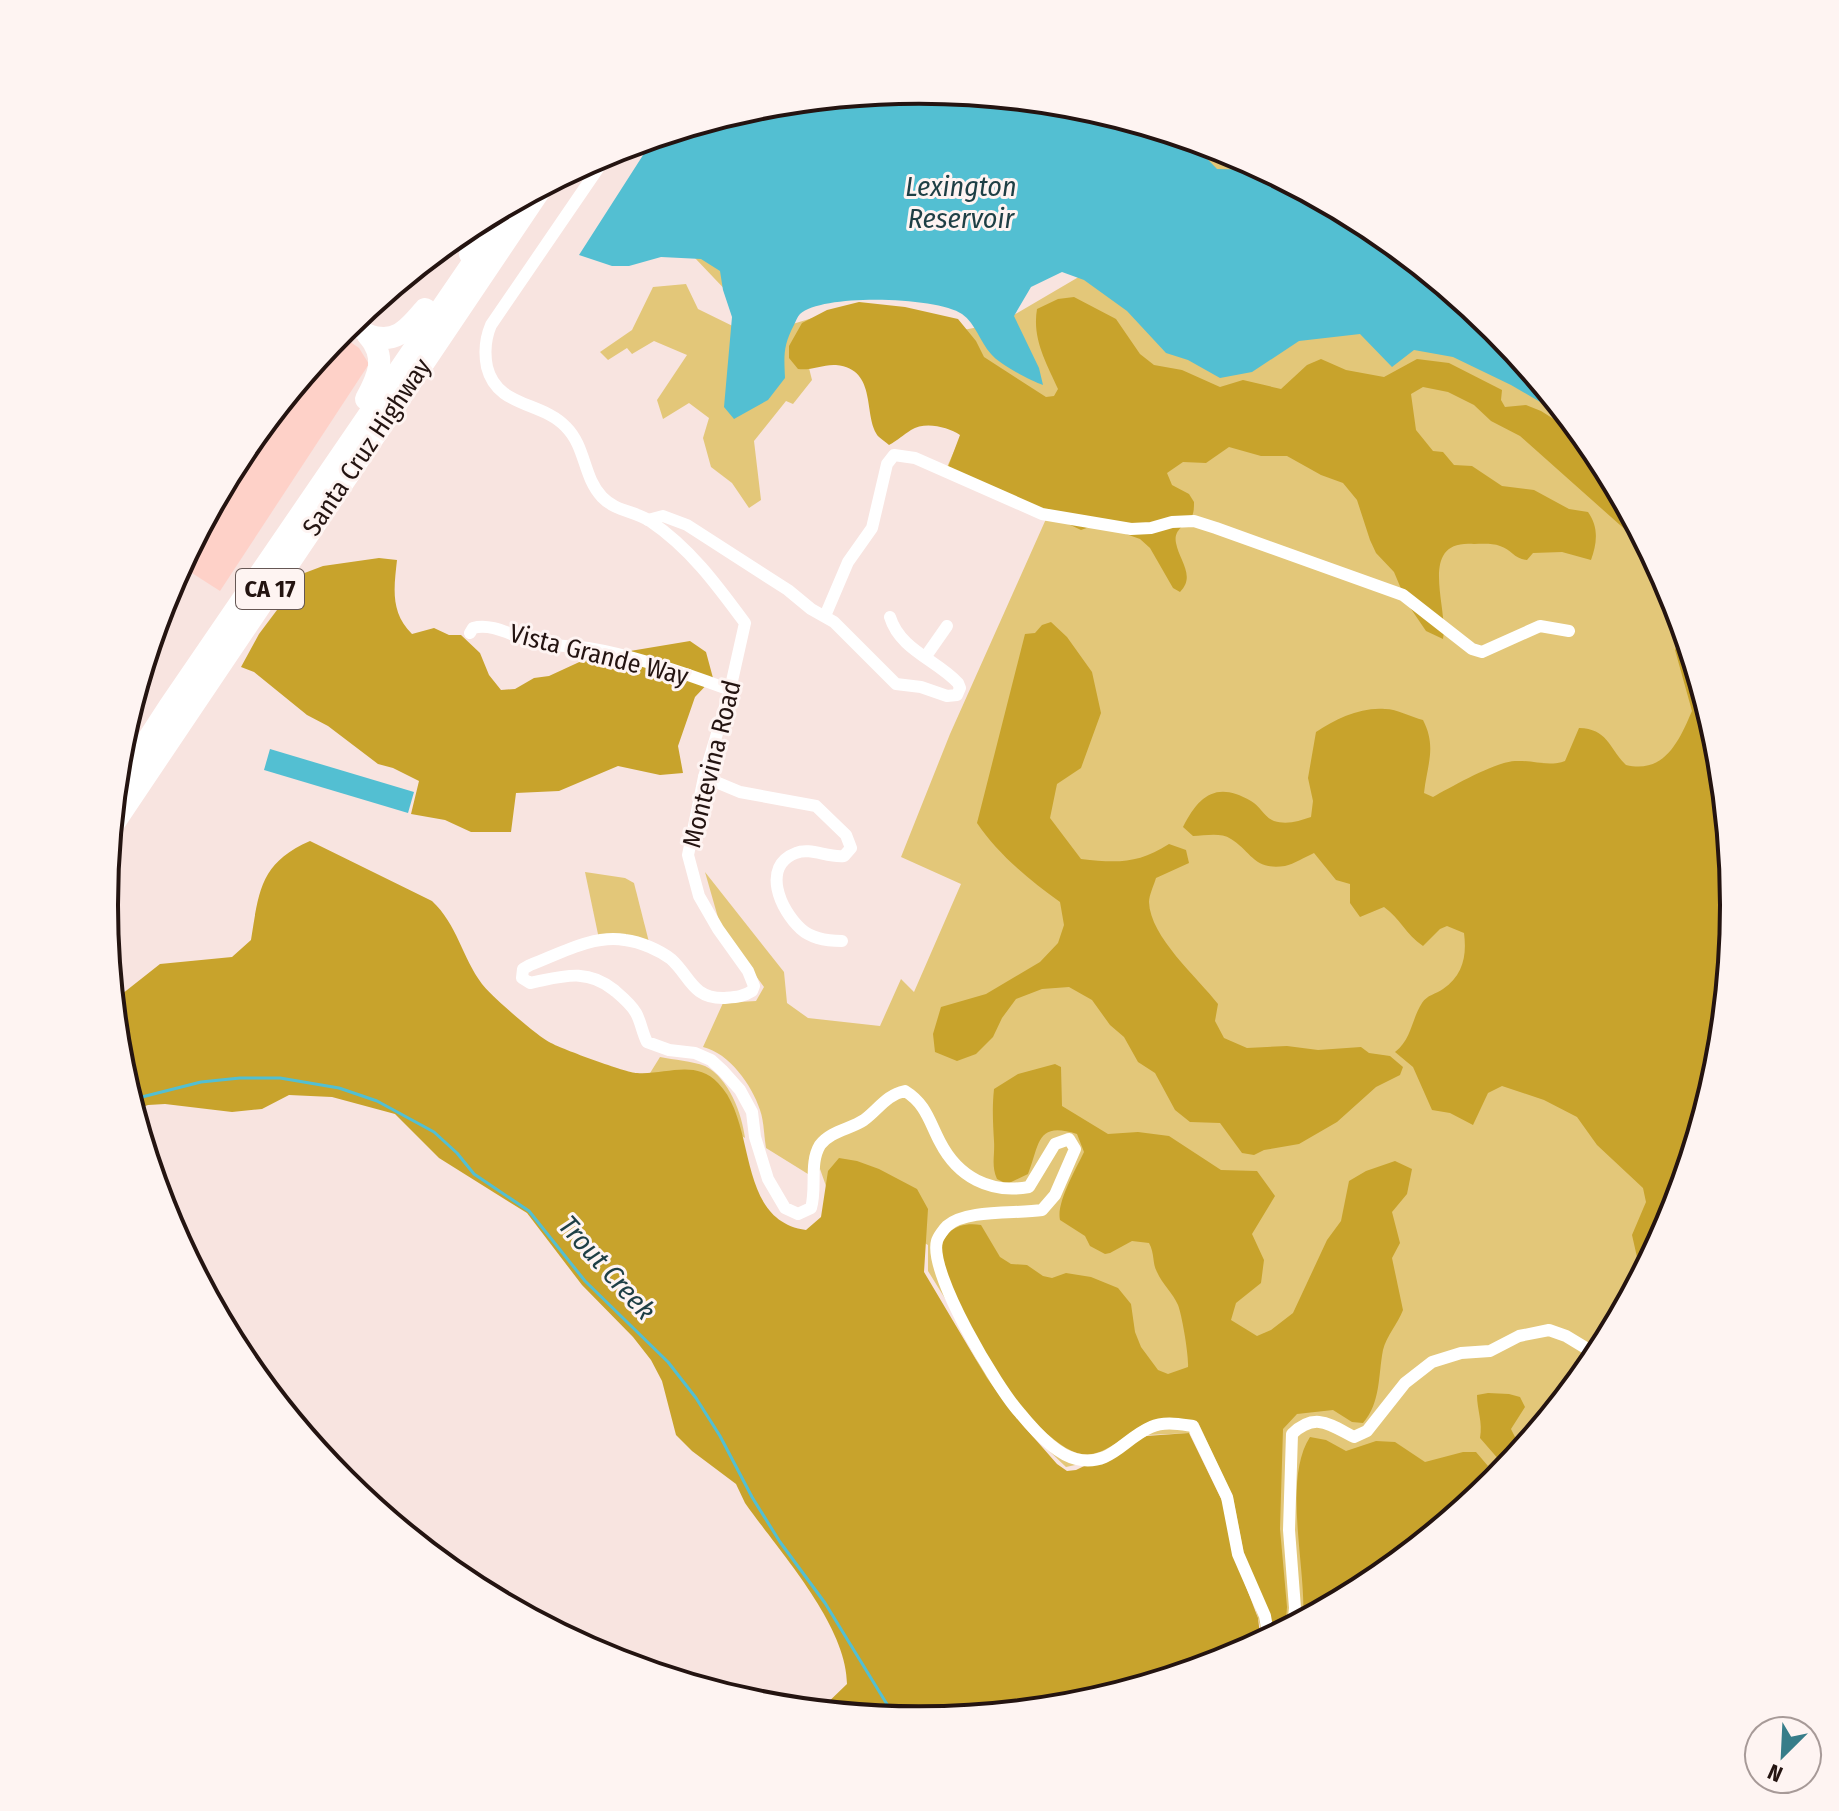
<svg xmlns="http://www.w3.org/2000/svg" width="1839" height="1811" viewBox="0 0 1839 1811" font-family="'Fira Sans Condensed',sans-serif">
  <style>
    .built { fill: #fed1c8 }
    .green { fill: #e3c779 }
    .forest { fill: #c8a32c }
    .water { fill: #53bfd2 }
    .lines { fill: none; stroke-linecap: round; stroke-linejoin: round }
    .stream { stroke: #53bfd2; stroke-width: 3 }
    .street { stroke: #fff; stroke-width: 12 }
    .secondary { stroke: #fff; stroke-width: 16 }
    .highway { stroke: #fff; stroke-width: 22 }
    .labels { text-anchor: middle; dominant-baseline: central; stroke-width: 6; stroke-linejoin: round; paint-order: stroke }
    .shield { fill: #fef4f2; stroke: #655754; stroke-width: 2 }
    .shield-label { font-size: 24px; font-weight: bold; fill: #241411 }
    .street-label { font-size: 26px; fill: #241411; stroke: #fef4f2 }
    .water-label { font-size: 28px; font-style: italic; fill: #1e3f45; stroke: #fef4f2 }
    .rim { fill: none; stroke: #241411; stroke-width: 4 }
  </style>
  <rect width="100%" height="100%" fill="#f8e4e0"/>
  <path class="built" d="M339,334L359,348L369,364L220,591L181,566L242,452Z"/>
  <g class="green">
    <path d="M920,90L1079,106L1188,139L1193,144L1235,154L1373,228L1496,329L1598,453L1673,594L1719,747L1735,906L1719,1065L1673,1218L1603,1348L1597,1342L1589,1360L1593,1364L1496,1482L1372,1584L1264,1641L1230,1511L1193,1433L1147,1435L1089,1462L1066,1467L998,1402L946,1300L928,1271V1245L826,1186L820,1169L816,1179L766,1148C764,1136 764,1121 760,1110C752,1085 729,1053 703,1047L723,1003L756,1001L764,987L721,928L705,872L784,972L787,1003L808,1018L880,1026L901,979L914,992L961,884L901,857L950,734L1046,519L947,467L982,389L806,356L812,380L793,404L786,401L754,441L761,500L749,508L732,483L711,467L703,438L709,418L689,403L663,419L657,400L687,355L654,341L632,354L627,348L608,360L600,352L632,330L653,287L686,284L698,309L753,336L839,310L926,337L1000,323L1094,268L1158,258L806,292L753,319L694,257Z"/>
    <path d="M585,872L625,878L634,883L651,950L599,939Z"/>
    <path d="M660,1057C674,1060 692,1061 705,1066C729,1078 742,1114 745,1138L647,1078Z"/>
  </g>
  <g class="forest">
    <path d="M1074,297L1116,319L1140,354L1154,365L1182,370L1220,387L1243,380L1281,389L1307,365L1321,359L1346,370L1384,377L1417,359L1449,363L1502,390L1501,400L1505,407L1526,405L1541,411L1587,440L1598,453L1675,601L1629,533L1520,436L1491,421L1474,405L1448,392L1423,387L1411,394L1416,430L1433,451L1443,452L1454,465L1472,466L1502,486L1534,490L1569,509L1588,512C1599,527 1597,544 1591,560L1562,552L1533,553L1527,560C1514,559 1511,549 1500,546C1492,543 1482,544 1474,544C1416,539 1449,608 1443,639L1426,631L1407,603L1394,572L1376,553L1370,540L1357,500L1343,483L1321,475L1287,456H1261L1229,447L1206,463L1183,462L1167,473L1172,485L1189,494L1194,502C1194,507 1194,512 1192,516C1187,526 1173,528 1176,543C1179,560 1196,576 1180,592L1173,588L1150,548L1140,539L1098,524L1081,530L948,467L960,435C948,427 925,421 911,430C903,435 898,440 889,445C886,442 882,440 879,437C862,418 879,369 836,365C823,364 811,371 798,369L789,358V346L802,323L827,310L859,302L905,307L958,319L976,341L984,357L1046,397L1054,396L1058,389C1046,362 1032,339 1037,309L1058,299Z"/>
    <path d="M379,558L397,560C394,588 390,612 412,634L434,628L449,635H461L480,653L489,675L501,690L515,689L534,678L549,676L588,658L690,641L706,652L713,678L695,697L678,746L683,773L660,775L618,766L559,791L516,793L511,832H471L445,820L411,814L419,781L393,768L378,764L328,726L307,715L254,672L241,667L259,634L280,606L294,577L323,566Z"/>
    <path d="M1051,622L1067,637L1092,672L1101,713L1081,768L1057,784L1050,818L1081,859C1117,863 1138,864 1169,844L1186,850L1189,863L1156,878C1154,885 1149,895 1149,902C1150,937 1198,978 1218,1004L1215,1021L1224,1038L1247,1048L1287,1046L1318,1050L1361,1047L1369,1053L1390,1056L1403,1067L1400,1075L1376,1087L1337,1122L1299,1144L1264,1150L1254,1155L1242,1153L1220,1123L1190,1122L1175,1110L1155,1073L1138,1062L1124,1037L1110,1025L1092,1000L1069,987L1042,989L1016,999L1002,1018L993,1037L976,1054L957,1061L935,1052L933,1034L941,1007L986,994L1040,962L1058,943L1064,925L1060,902C1029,880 998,854 977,823L1025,634L1035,633L1042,625Z"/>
    <path d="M1684,629L1719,747L1735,906L1719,1065L1673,1218L1644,1271L1637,1257L1632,1235L1646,1202L1643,1188L1597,1145L1577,1117L1544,1100L1502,1086L1488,1093L1473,1125L1450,1113L1432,1110L1413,1067L1395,1052C1412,1039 1411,1020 1422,1003C1427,995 1436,994 1443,989C1463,975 1467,956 1464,933L1447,926L1440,929L1423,946C1406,935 1400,918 1384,907L1360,917L1350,903V884L1336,880L1314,853C1305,857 1294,864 1285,866C1254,871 1251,851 1231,839C1220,832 1205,836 1193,836L1183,827C1199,795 1217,781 1251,801C1260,806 1264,817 1274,821C1287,825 1299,821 1311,817L1313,801L1308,778L1316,732C1336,719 1360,707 1385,709C1397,709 1411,717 1423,720C1437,747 1427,765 1424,793L1433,797C1451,787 1495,762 1515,761C1532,760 1549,767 1565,761L1579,728C1608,729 1608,747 1626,765C1665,774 1679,741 1692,711L1675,650Z"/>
    <path d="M310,841L432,901C457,924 462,957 482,984C490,995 538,1037 551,1043C562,1049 627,1073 637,1073C666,1075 695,1059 718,1083C758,1123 735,1220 806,1230L821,1217L828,1171L839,1158L857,1161L879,1169L917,1189L928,1209L924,1272L987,1378L1014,1415L1057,1464L1067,1471L1076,1470L1146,1436L1189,1433L1227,1511L1234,1555L1258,1618L1261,1643L1231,1659L1078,1705L919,1721L819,1711L847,1684C847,1625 778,1550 745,1503L736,1484L692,1451L676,1435L662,1381L651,1360L633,1337L582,1285L527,1213L439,1158L395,1114L332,1097L289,1095L262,1109L232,1112L165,1104L148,1105L134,1110L120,1064L114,1004L122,994L160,964L232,957L251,940C259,891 260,863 310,841Z"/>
    <path d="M1055,1064L1061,1067L1062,1106L1108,1134L1138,1132L1169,1136L1221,1170L1257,1171L1275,1196L1252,1234L1264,1260L1261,1283L1236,1303L1231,1320L1257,1336L1271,1330L1293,1313L1327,1240L1341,1221L1349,1181L1366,1171L1395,1161L1412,1169L1407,1194L1392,1212L1400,1243L1392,1258L1403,1310C1398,1323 1386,1337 1383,1350C1378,1376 1381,1402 1363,1423L1352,1422L1333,1410L1297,1414L1283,1429L1280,1529L1287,1607L1285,1630L1274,1636L1244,1554L1233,1497L1198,1422C1181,1419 1165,1416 1149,1422C1125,1432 1101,1465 1072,1451C1053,1442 1035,1423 1021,1407C1001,1382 946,1292 942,1262C937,1234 956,1221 981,1225L1000,1257L1011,1264L1027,1265L1043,1276L1052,1278L1066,1273L1091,1277L1118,1288L1131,1304L1135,1332L1141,1347L1158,1370L1168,1374L1188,1367C1189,1356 1182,1315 1178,1305C1173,1293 1162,1284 1157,1272C1152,1263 1155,1254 1149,1243L1132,1241L1110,1253L1105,1254L1090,1246L1085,1236L1060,1220C1056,1203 1076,1169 1084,1152L1077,1134C1036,1121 1040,1144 1028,1174L1007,1184L997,1179C991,1165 995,1156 994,1141C993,1123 992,1108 994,1089L1018,1074Z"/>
    <path d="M1488,1393L1509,1394L1520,1397L1525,1407L1511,1429L1516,1439L1509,1453L1516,1458L1507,1469L1480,1438C1483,1422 1477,1410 1477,1395Z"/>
    <path d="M1310,1437L1326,1440L1346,1451L1376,1441L1395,1442L1425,1462L1463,1452H1476L1488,1466L1472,1483L1476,1499L1372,1584L1303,1621C1307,1570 1282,1480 1310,1437Z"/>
  </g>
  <g class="water">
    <path d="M920,90L1079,106L1188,139L1217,169L1256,170L1272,174L1373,228L1496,329L1571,420L1511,385L1453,357L1414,350L1392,367L1360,334L1299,341L1252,372L1220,378L1188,360L1166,353L1127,311L1084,280L1062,272L1031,287L1014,316L1039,368L1043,385C1031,381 999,364 991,354C980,342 976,324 962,314C938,297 823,293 800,314C797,317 796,321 794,325C783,346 784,355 785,378L768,400L734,419L724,407L732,317L723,290L720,271L701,259L661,257L629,266H612L579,255L654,138L761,106Z"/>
    <path d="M270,749L414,792L408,813L264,770Z"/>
  </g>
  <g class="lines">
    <path class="stream" d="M130,1100L201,1082L240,1078H280L339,1088L377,1101L434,1132L457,1153L474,1174L529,1211L585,1281L668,1362L696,1398L720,1436L752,1497L780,1542L825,1603L896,1719"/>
    <g class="street">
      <path d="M610,151L491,325C485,339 484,352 487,367C497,408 542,401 566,427C586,447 583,477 602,497C615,511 635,511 650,521C690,548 717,585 745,623L730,690L704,777L688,855L699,896L718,929L748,971L754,986L752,991C743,997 734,997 723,998C692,998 690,976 671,959C659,950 641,942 625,940C594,934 559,954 530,965L523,969L522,978L530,983C561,977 586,967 614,990C621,996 631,1004 636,1013C641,1022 642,1032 647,1042L669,1050L695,1053L711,1060L723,1071L740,1090L752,1112L755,1137L768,1179L785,1208L798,1214L811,1208C817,1188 809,1163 820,1145C830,1131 851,1129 864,1120C879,1109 886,1095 905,1091C926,1104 929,1121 940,1142C958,1177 990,1194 1029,1187L1055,1144L1069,1139L1075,1149L1055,1195L1042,1210C1016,1214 966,1209 947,1226C944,1229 938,1237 937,1241C928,1272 997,1388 1020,1413C1033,1429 1055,1454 1076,1459C1111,1467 1123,1439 1151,1427C1164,1421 1179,1424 1193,1426L1227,1497L1238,1554L1265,1616L1269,1639"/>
      <path d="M648,520L663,516L687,525L788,590L811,609L834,622L896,684L921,687L947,696L957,695L960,688L958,683C937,660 900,650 890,617"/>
      <path d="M825,616L848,562L872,528L887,464L894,455L915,458L1042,514L1131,529L1151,528L1172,522L1194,521L1216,528L1403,595L1472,649L1482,652L1540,626L1569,631"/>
      <path d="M470,633L473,628C494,622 517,639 538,643C555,646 571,646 588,648C636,656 685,673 730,690"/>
      <path d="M926,656L947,626"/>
      <path d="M704,777L740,792L816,806L846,835L851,848L844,856C828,858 810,847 796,853C761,866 780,910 801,929C812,939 828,941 842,941"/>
      <path d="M1293,1626L1295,1608L1289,1530L1292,1434C1315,1412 1329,1424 1354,1437L1367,1431L1405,1383L1432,1362L1461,1353L1490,1351L1519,1336L1549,1330L1566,1336L1599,1356"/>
    </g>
    <path class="secondary" d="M347,325L368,335"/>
    <g class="highway">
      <path d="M470,254L510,204"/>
      <path d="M368,335C396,345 408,329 425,309"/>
      <path d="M366,399C379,375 387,357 368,335"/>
      <path d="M115,790L169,707L485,245"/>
      <path d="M112,826L542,187"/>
    </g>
  </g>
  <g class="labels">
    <rect class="shield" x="236" y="569" width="68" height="40" rx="6"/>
    <g class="shield-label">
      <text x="270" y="589">CA 17</text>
    </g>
    <g class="street-label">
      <text transform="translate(367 447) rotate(-56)">Santa Cruz Highway</text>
      <text transform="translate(599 655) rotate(14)">Vista Grande Way</text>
      <text transform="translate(712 764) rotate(-76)">Montevina Road</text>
    </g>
    <g class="water-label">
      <text x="961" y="186">Lexington<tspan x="961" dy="32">Reservoir</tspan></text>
      <text transform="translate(607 1268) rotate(48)">Trout Creek</text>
    </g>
  </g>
  <path d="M0 0H1839V1811H0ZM118 905a801 801 0 1 1 1602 0a801 801 0 1 1-1602 0Z" fill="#fef4f2" fill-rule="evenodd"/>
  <path class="rim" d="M118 905a801 801 0 1 1 1602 0a801 801 0 1 1-1602 0Z"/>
  <g transform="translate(1783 1755) rotate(204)"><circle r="38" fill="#fef4f2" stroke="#a79a98" stroke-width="2"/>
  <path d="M0-6L14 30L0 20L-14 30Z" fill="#377d89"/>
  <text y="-12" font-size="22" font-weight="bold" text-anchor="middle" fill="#241411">N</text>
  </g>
</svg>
